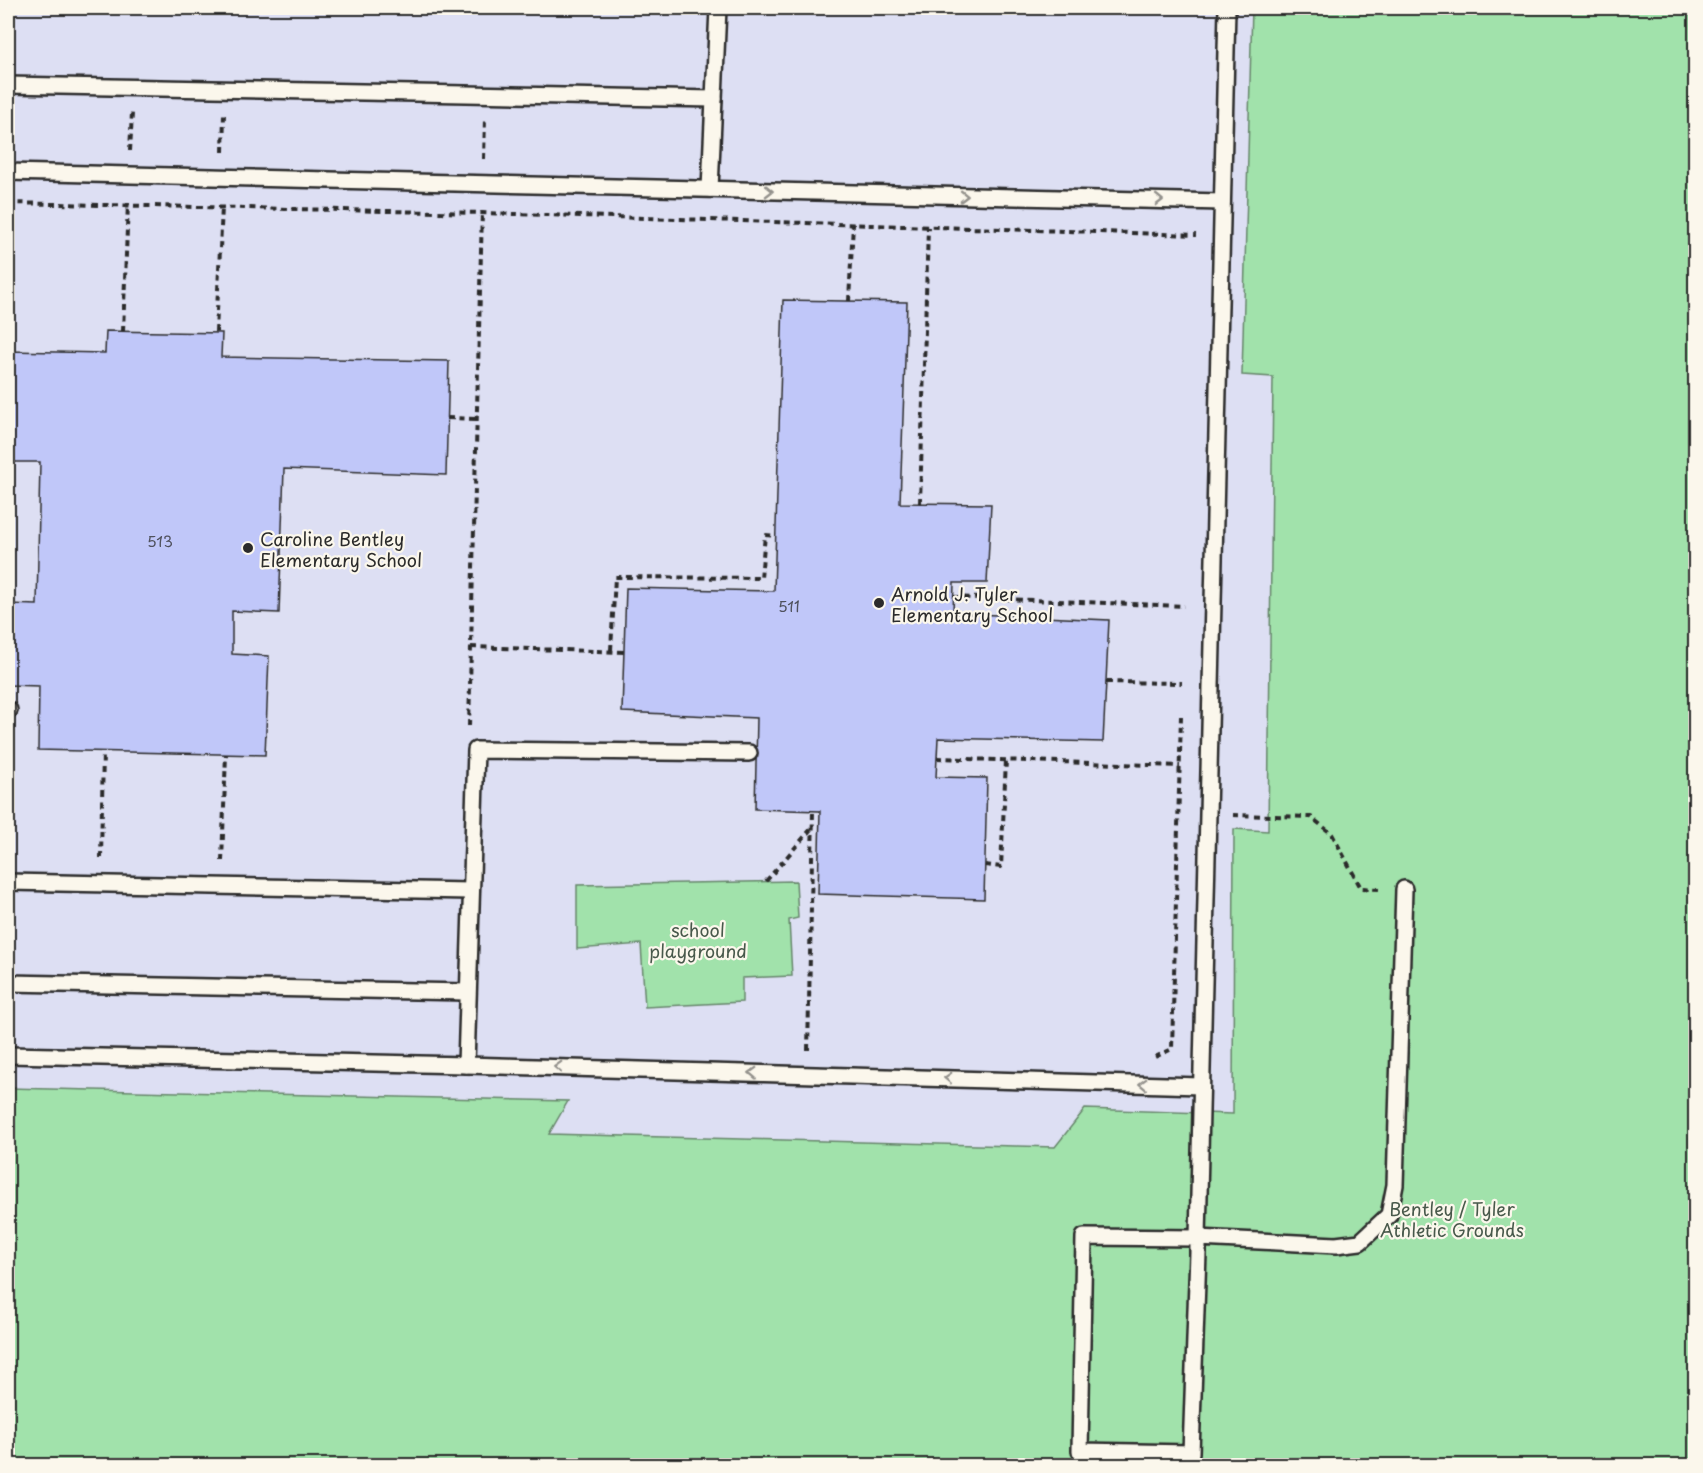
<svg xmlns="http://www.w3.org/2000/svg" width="1703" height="1473" viewBox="0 0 1703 1473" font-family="'Playpen Sans',sans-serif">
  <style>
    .built { fill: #dddff3 }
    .green { fill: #a1e2ab; stroke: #66866b; stroke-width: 1.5 }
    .building { fill: #c0c7f9; stroke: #2b2b2b; stroke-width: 1.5 }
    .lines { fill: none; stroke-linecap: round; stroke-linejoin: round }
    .lane-casing { stroke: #2b2b2b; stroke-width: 20 }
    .path { stroke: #2b2b2b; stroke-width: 4; stroke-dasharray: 6 4.5; stroke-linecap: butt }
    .lane { stroke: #fbf7ec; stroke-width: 15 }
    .oneway { stroke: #93918c }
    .poi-dot { fill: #2b2b2b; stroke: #fbf7ec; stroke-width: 2 }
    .labels { text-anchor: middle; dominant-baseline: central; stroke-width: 4.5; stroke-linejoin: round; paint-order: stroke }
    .number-label { font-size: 15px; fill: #50525e }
    .poi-label { font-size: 18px; fill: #2b2b2b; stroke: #fbf7ec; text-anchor: start }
    .park-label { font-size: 18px; fill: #48594b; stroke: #fbf7ec }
  </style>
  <rect width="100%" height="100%" fill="#e9e9f0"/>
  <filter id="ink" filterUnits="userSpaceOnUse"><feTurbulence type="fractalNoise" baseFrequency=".0167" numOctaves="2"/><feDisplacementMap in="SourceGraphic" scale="12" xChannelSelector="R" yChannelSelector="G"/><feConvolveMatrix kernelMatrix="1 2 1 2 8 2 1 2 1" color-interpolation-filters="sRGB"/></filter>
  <g filter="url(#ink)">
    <path class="built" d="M8,8H1252L1242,375L1273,377L1268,831L1234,830L1233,1114L1085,1109L1055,1147L549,1134L568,1101L8,1088Z"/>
    <g class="green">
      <path d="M1252,8H1695V1465L8,1466V1088L568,1101L549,1134L1055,1147L1085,1109L1233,1114L1234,829L1268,831L1273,377L1242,375Z"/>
      <path d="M796,881L798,918L789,920L792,976L742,978V1002L645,1007L641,944L577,949V885Z"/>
    </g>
    <g class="building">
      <path d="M783,300L907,302L900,503L991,504L987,583H954L953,613L1109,620L1103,742L938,738L936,777L987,778L984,899L818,894L820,811L755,809L757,718L622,712L626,588L774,591Z"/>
      <path d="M106,331L222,333L221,357L449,361L446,475L284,469L279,613L232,611V654L269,656L265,755L38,750L39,686L8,685V604L37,605L40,462H8V351L105,353Z"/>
    </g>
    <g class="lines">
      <defs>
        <g id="lane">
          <path d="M1227,8C1216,418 1207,828 1198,1238V1253L1191,1453L1080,1451L1084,1237L1198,1238L1336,1245L1360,1242L1389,1215L1395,1185L1404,889"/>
          <path d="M8,85L714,99"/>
          <path d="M8,172L1222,202"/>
          <path d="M710,189L718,8"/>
          <path d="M8,710H9"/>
          <path d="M8,882L470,891"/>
          <path d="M8,983L467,992"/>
          <path d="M8,1055L466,1065L1201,1086"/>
          <path d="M466,1065L476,750L749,753"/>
        </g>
      </defs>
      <use href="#lane" class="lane-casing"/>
      <g class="path">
        <path d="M130,151L132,113"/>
        <path d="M223,152L224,114"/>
        <path d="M484,159L485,118"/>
        <path d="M8,203L482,213L1196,235"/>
        <path d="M849,301L853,224"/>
        <path d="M123,331L128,203"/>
        <path d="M216,332L222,207"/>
        <path d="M448,418L477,419"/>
        <path d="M920,503L928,227"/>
        <path d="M953,597L1184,606"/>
        <path d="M471,647L624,652"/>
        <path d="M611,650L615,577L761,578L765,535L776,536"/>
        <path d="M1106,682L1182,683"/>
        <path d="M469,726L482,211"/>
        <path d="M937,758L1180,766"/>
        <path d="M1233,815L1311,817L1332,834L1361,888L1379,889"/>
        <path d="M101,858L103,751"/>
        <path d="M222,861L226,754"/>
        <path d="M985,865L1001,867L1006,760"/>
        <path d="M766,881L812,828"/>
        <path d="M808,1050L813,811"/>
        <path d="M1155,1057L1172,1049L1181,716"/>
      </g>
      <use href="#lane" class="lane"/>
    </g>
    <defs><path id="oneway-chevron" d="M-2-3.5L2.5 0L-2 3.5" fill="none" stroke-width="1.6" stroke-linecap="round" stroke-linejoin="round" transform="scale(1.5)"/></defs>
    <g class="oneway">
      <use href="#oneway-chevron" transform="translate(769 191) rotate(1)"/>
      <use href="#oneway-chevron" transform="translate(964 196) rotate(1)"/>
      <use href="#oneway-chevron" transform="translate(1159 200) rotate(1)"/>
      <use href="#oneway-chevron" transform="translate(558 1067) rotate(-178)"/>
      <use href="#oneway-chevron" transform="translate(753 1073) rotate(-178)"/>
      <use href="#oneway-chevron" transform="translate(948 1078) rotate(-178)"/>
      <use href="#oneway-chevron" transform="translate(1143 1084) rotate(-178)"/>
    </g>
  </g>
  <g class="poi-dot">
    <circle cx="248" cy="548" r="6"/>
    <circle cx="879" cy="603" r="6"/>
  </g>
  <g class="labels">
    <g class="number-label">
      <text x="160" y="540">513</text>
      <text x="789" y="605">511</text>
    </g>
    <g class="poi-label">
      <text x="260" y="538">Caroline Bentley<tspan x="260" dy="21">Elementary School</tspan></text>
      <text x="891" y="593">Arnold J. Tyler<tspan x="891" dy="21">Elementary School</tspan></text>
    </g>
    <g class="park-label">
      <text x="698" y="929">school<tspan x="698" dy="21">playground</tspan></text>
      <text x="1452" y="1208">Bentley / Tyler<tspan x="1452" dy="21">Athletic Grounds</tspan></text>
    </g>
  </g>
  <rect width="1703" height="1473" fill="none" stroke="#fbf7ec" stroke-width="30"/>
  <rect x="15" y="15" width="1673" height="1443" fill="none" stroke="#2b2b2b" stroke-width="2" filter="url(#ink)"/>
</svg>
